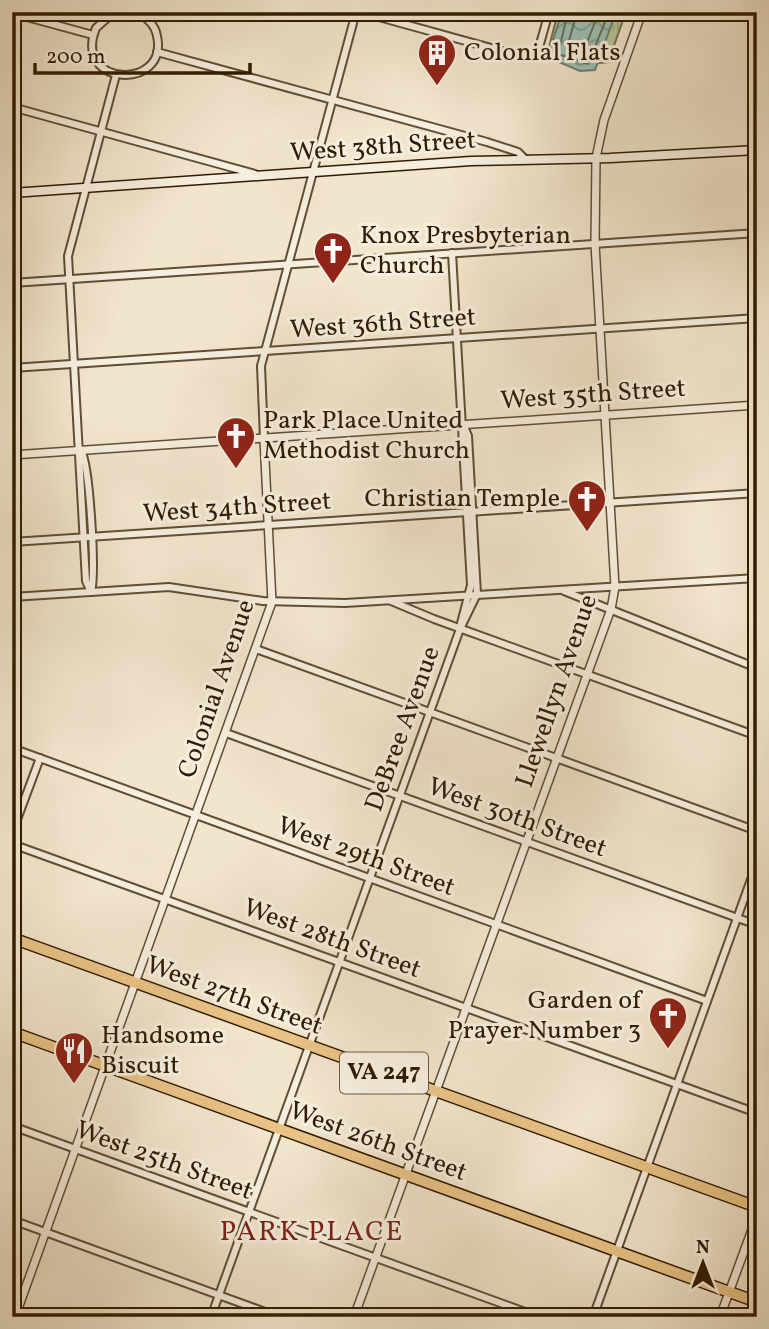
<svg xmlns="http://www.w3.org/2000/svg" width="769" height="1329" viewBox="0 0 769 1329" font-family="Vollkorn,serif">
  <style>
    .park { fill: url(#park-tufts); stroke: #74704e; stroke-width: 2 }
    .water { fill: url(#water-waves); stroke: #707e6d; stroke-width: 2 }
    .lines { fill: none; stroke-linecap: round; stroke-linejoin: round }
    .shore { stroke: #666e5c; stroke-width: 2 }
    .minor-casing { stroke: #604e34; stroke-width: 10 }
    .tertiary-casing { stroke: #604e34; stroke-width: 10 }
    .secondary-casing { stroke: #301c02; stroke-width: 11 }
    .primary-casing { stroke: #301c02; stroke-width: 13 }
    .minor { stroke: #f6eede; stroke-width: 6 }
    .tertiary { stroke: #f6eede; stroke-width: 7 }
    .secondary { stroke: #f6eede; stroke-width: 8 }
    .primary { stroke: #e8c286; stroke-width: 10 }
    .labels { text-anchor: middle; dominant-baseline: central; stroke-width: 6; stroke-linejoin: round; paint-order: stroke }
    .shield { fill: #f6eede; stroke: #6b5b44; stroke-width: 2 }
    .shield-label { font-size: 24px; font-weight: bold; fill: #301c02 }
    .poi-label { font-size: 26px; fill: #301c02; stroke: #f6eede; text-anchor: start }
    .street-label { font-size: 26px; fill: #301c02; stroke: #f6eede }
    .neighbourhood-label { font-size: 28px; letter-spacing: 2px; fill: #7a1f14; stroke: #f6eede }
  </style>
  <defs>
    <pattern id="park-tufts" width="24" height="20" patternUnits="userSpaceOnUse" patternTransform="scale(1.75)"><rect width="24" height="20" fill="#b8c599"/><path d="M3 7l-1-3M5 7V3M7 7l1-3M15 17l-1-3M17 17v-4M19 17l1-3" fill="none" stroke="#9ea982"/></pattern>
    <pattern id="water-waves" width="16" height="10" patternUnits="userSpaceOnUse" patternTransform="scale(1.75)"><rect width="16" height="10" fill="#9bbfb5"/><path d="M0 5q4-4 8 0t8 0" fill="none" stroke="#7f9a91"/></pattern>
  </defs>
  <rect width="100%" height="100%" fill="#f1e5cc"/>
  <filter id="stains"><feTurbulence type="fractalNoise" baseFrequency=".00286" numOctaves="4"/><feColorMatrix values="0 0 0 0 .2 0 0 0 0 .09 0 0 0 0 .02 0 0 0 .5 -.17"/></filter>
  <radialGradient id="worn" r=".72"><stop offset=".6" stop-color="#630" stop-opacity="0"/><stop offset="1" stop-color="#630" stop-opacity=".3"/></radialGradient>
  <path class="park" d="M558,12H626L608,62L582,65L547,55Z"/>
  <path class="water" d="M562,12H616L595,70L580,71L552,59V43Z"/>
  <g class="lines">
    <g class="shore">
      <path d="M568,12L558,54L588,64L609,12"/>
      <path d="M577,12L567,48L582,55L599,12"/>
    </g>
    <defs>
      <g id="minor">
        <path d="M114,12L96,28C72,87 169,91 157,36C155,24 146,17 136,12"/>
        <path d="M361,12L527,58L538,51L549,12"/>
        <path d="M732,12L757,16"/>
        <path d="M12,13L93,35"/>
        <path d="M157,52L487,142L518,152L525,159"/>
        <path d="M12,107L255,174"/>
        <path d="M452,253L471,585L460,627"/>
        <path d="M12,283L757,233"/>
        <path d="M12,368L757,318"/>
        <path d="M264,439L261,366L356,12"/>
        <path d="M81,450C90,468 96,572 91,592"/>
        <path d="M12,542L757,493"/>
        <path d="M564,591L757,668"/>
        <path d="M91,592L86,581L68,256L116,75"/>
        <path d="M12,597L169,587L263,601L345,603L757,578"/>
        <path d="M391,601L434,619L757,736"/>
        <path d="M256,649L757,831"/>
        <path d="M226,733L757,925"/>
        <path d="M12,748L707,1001"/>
        <path d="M12,833L40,758"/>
        <path d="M12,844L757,1113"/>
        <path d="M12,1126L539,1317"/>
        <path d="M12,1220L279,1317"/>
        <path d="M12,1311L30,1317"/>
        <path d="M211,1317L460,629L477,594L468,436L463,424"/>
        <path d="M593,1317L757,863"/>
      </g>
      <g id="tertiary">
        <path d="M12,455L757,405"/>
        <path d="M15,1317L272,602L264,439"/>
        <path d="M354,1317L611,609L615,587L595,244L596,158L604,120L642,12"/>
        <path d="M720,1317L757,1216"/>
      </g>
      <path id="secondary" d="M12,193L471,161L610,158L757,150"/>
      <g id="primary">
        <path d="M12,938L757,1207"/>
        <path d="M12,1032L757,1302"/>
      </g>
    </defs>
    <use href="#minor" class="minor-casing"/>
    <use href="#tertiary" class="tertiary-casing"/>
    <use href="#secondary" class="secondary-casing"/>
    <use href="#primary" class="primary-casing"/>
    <use href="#minor" class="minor"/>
    <use href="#tertiary" class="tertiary"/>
    <use href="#secondary" class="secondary"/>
    <use href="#primary" class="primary"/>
  </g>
  <defs>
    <symbol id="building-pin" viewBox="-11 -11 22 30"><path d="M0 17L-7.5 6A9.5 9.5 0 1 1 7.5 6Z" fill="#8f2418" stroke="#f6eede"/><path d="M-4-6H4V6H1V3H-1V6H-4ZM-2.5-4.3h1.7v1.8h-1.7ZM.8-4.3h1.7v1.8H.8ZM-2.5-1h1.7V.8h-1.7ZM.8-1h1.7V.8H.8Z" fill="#fff"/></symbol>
    <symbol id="church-pin" viewBox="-11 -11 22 30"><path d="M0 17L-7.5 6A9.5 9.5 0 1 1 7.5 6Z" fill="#8f2418" stroke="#f6eede"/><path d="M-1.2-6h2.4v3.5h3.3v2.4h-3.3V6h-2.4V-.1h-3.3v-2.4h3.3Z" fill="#fff"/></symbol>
    <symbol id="restaurant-pin" viewBox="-11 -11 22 30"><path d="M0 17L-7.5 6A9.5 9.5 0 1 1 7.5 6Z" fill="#8f2418" stroke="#f6eede"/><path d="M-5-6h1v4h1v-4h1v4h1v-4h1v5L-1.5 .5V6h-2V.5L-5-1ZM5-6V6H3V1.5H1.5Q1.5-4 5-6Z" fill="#fff"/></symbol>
  </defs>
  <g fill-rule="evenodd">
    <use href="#building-pin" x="415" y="31" width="44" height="60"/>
    <use href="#church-pin" x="311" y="229" width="44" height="60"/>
    <use href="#church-pin" x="214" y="414" width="44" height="60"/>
    <use href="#church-pin" x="565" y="477" width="44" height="60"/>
    <use href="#church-pin" x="646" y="994" width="44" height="60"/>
    <use href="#restaurant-pin" x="52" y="1029" width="44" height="60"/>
  </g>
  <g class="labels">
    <rect class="shield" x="340" y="1052.5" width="88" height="41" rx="5"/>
    <g class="shield-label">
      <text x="384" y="1073">VA 247</text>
    </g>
    <g class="poi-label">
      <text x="464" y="53">Colonial Flats</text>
      <text x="360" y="236">Knox Presbyterian<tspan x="360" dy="30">Church</tspan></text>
      <text x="263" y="421">Park Place United<tspan x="263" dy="30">Methodist Church</tspan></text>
      <text x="560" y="499" text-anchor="end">Christian Temple</text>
      <text x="641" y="1001" text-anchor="end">Garden of<tspan x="641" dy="30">Prayer Number 3</tspan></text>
      <text x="101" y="1036">Handsome<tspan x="101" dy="30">Biscuit</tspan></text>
    </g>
    <g class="street-label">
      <text transform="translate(383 147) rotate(-4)">West 38th Street</text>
      <text transform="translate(383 324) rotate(-4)">West 36th Street</text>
      <text transform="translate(593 395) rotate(-4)">West 35th Street</text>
      <text transform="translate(237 508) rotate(-4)">West 34th Street</text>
      <text transform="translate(217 689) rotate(-71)">Colonial Avenue</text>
      <text transform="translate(557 691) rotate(-71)">Llewellyn Avenue</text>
      <text transform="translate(403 729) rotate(-70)">DeBree Avenue</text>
      <text transform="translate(517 818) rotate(20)">West 30th Street</text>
      <text transform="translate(366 857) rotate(20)">West 29th Street</text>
      <text transform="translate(332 939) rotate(20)">West 28th Street</text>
      <text transform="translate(234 996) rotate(20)">West 27th Street</text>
      <text transform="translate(378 1142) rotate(20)">West 26th Street</text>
      <text transform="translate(164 1161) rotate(20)">West 25th Street</text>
    </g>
    <g class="neighbourhood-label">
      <text x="312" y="1232">PARK PLACE</text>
    </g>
  </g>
  <rect width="769" height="1329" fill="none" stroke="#f1e5cc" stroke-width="42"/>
  <rect x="14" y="14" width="741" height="1301" fill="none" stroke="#301c02" stroke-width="3.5"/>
  <rect x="21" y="21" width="727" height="1287" fill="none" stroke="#301c02" stroke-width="2"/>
  <g transform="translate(703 1263)" stroke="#f6eede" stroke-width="5" paint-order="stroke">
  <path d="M0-5L12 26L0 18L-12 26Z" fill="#301c02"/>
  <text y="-10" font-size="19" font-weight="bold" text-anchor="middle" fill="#301c02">N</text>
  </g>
  <path d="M35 63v10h215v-10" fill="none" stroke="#301c02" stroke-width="3.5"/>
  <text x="46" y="63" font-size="21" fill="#301c02" stroke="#f6eede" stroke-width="5" paint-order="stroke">200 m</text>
  <rect width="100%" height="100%" filter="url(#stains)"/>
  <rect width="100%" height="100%" fill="url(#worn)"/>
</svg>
